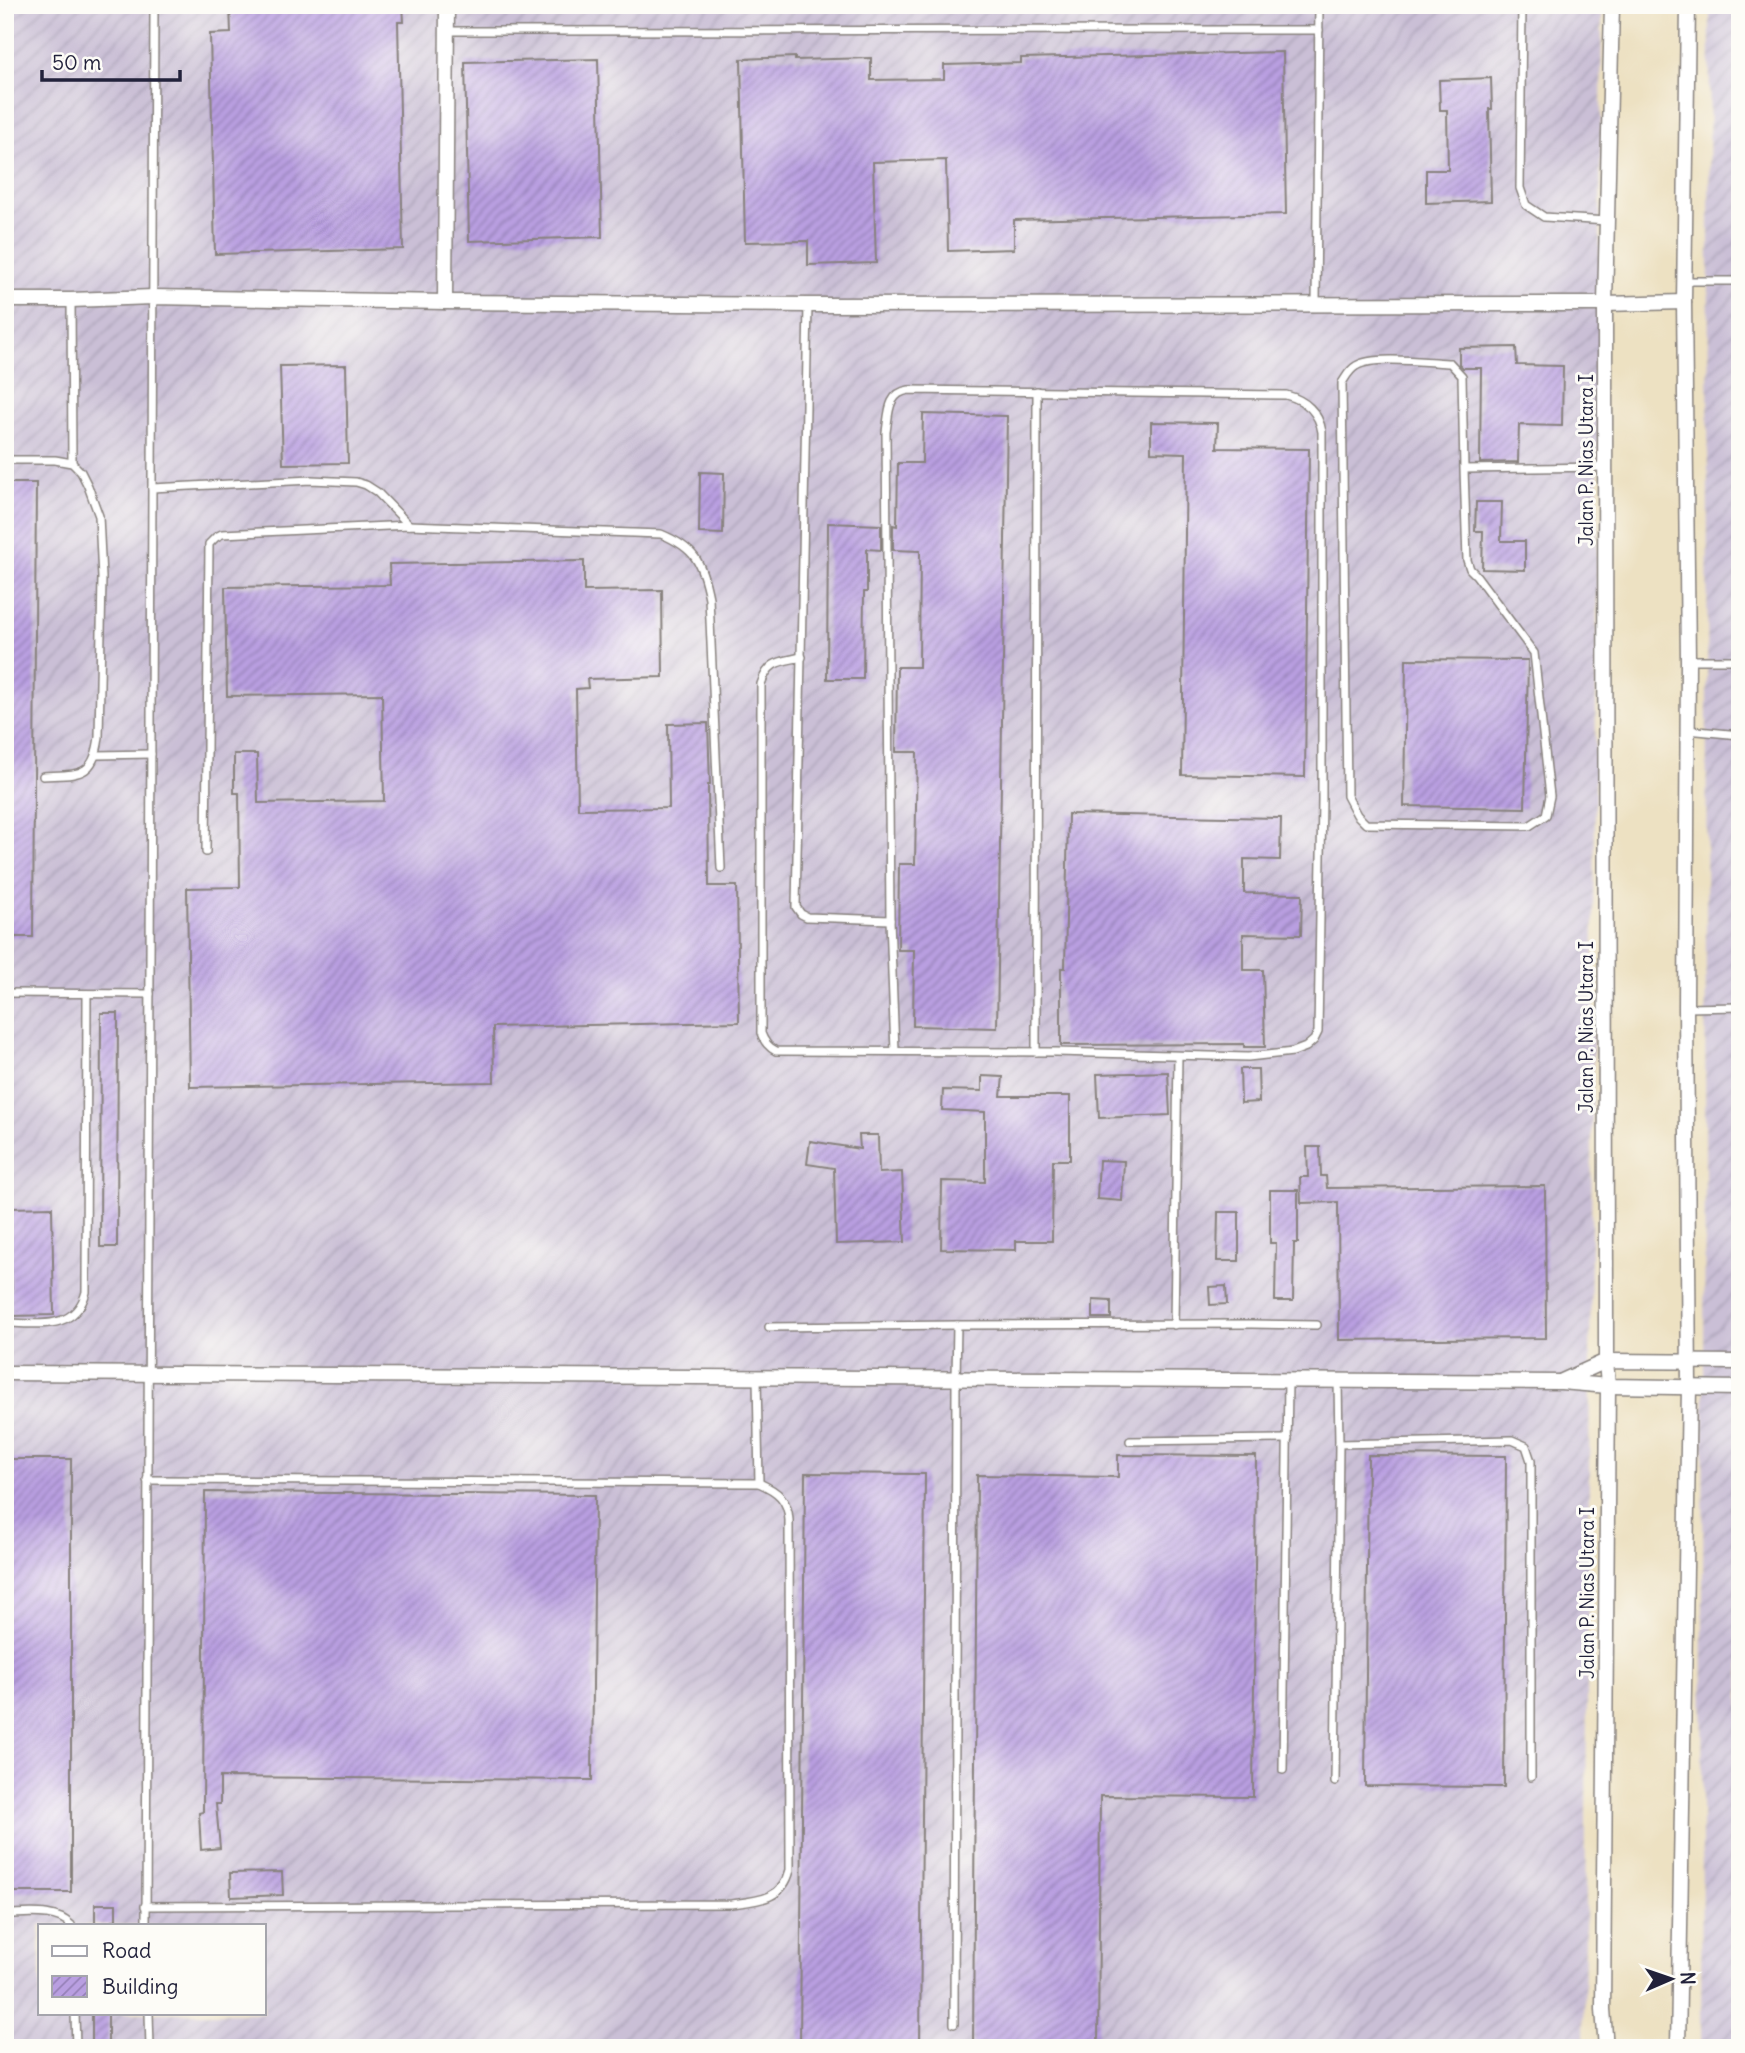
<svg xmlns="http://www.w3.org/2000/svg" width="1745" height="2053" viewBox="0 0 1745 2053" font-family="Delius,sans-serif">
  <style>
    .industrial { fill: url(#industrial-furrows); fill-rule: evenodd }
    .building { fill: url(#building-hatch) }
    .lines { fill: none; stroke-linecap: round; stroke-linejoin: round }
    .service-casing { stroke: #88827e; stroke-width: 10 }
    .minor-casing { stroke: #88827e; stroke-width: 17 }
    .service { stroke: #fff; stroke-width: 7 }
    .minor { stroke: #fff; stroke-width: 14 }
    .labels { text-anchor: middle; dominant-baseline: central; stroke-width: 6; stroke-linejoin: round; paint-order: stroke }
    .street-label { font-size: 19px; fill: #22223b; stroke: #fdfcf7 }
  </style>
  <defs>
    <pattern id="industrial-furrows" width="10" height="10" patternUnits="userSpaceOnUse" patternTransform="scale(1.75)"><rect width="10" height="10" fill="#cabfd6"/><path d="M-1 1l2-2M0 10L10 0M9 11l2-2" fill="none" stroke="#ada4b9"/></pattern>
    <pattern id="building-hatch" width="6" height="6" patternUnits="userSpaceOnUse" patternTransform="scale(1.75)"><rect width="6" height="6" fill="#b99fe1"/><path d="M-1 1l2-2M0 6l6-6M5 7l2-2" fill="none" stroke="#9681b8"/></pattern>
  </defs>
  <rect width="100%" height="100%" fill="#fdfcf7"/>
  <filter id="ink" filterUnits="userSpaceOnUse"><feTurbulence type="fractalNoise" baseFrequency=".0143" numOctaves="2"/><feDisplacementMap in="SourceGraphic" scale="14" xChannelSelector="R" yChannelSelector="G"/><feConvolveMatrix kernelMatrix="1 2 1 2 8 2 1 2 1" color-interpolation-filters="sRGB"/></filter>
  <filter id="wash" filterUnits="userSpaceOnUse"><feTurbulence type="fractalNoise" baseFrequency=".00686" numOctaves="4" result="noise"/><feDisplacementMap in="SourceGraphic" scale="28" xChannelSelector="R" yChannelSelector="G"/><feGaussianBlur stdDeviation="1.57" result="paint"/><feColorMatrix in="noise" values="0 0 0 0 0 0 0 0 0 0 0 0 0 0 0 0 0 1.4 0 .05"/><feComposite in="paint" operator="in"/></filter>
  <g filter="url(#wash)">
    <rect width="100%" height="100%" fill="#ede1c2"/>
    <g class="industrial">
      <path d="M5,5H1602L1584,2048H5ZM40,1925H264V2013H40Z"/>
      <path d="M1710,5H1740V2048H1701Z"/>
    </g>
    <g id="blocks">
      <g class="building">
        <path d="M230,5H403L404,22H398L403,249L215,254L210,34L231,33Z"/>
        <path d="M1283,52L1286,214L1014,220V249L948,251L946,160L873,162L876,263L808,265V241L745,242L741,59L795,57V60L871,58V80L944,79V65L1021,63V58Z"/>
        <path d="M598,59L602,237L469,241L465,62Z"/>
        <path d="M1491,78L1492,109H1489L1491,201L1426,203V170H1448L1447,110H1440L1439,80Z"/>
        <path d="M1516,347L1517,365L1563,366L1562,426L1519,425L1518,462L1480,463L1481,368H1463L1459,364V348Z"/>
        <path d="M346,365L348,463L283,464L280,366Z"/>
        <path d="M923,414L1007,416L997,1028L913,1026L914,950H898L899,864H915L917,752H896L897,667H919L920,551L893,550V525L897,526L898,463H922Z"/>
        <path d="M1151,422L1218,423L1217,448L1309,449L1305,777L1182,775L1186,453L1151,452Z"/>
        <path d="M700,472L724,473L723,534L699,533Z"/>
        <path d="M5,483H36L33,937H5Z"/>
        <path d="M1476,502H1502L1501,541H1525V570L1482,569L1483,531H1475Z"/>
        <path d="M828,523L881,525V550L867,549V592H864L863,679H827Z"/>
        <path d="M584,561V591L662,590L663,677L587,679L588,688L576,689L578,809L669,808L668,724L708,723L710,785H708L709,886H737L739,1022L493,1027L494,1082L190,1087L187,888L240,887L239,793H234V754H257L258,803L384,801L382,694L227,696L225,587L390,585L389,564Z"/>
        <path d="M1406,659L1528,660L1525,808L1404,806Z"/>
        <path d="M1068,814L1281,818L1280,860L1244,859V893L1302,894L1301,935L1243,934V970H1263L1265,1047H1244V1044L1061,1045V968H1065Z"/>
        <path d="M101,1013H118L117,1247H100Z"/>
        <path d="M1240,1069H1258L1259,1102L1241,1103Z"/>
        <path d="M1168,1072L1170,1115L1099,1118L1097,1074Z"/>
        <path d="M982,1076L1003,1077L1001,1096H1070V1160H1053L1052,1241H1016V1250L941,1249L942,1181L985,1182V1112L942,1110L943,1090L982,1091Z"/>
        <path d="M859,1135H878L879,1173L902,1172L905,1242L836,1244L834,1168L807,1164L810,1141L860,1149Z"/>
        <path d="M1307,1147H1320L1321,1176H1326L1327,1188L1545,1186L1546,1338L1339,1340L1338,1202L1301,1203L1300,1177H1308Z"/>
        <path d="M1099,1160L1124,1161L1122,1201L1097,1199Z"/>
        <path d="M1270,1190H1298V1243H1294L1293,1301H1275L1276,1243H1270Z"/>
        <path d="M52,1207L54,1315L12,1316L10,1208Z"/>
        <path d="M1218,1212H1239V1261H1217Z"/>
        <path d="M1226,1286L1227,1304L1210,1305L1209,1287Z"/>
        <path d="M1093,1300L1111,1301V1318H1093Z"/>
        <path d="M1118,1455L1256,1456L1253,1797L1100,1796L1098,2048H973L977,1475L1118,1477Z"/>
        <path d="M1368,1455L1506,1456L1504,1787L1365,1786Z"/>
        <rect x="5" y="1459" width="66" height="433"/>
        <path d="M805,1473L925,1474L920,2048H800Z"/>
        <path d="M205,1492L595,1495L592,1780L220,1777V1804H216L220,1848L201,1850L199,1813L203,1812Z"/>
        <path d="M282,1872L283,1895L231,1897L230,1873Z"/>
        <path d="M95,1904H116V1920H113V1925H95Z"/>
        <rect x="92" y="2013" width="16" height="35"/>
      </g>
    </g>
  </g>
  <g filter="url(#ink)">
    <use href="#blocks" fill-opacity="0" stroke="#88827e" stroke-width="2"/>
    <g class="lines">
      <defs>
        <g id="service">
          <path d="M1522,5L1520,188L1526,205L1544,217L1607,221"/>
          <path d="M447,31L1319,30"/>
          <path d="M1684,281H1740"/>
          <path d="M71,300L72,463"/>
          <path d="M1316,304L1319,5"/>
          <path d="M808,305L796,907L801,914L807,917L890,920"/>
          <path d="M5,460H55L72,463L81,472L88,486L99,516L102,578L99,737C94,778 79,774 43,776"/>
          <path d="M1464,469L1467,560L1470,569L1476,575L1534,653L1550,796L1546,815L1529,826L1366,824L1357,815L1347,796L1342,383C1346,377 1349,370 1356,366C1372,355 1428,362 1450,363L1462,376L1464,469L1605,467"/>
          <path d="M152,488L311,480L356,482L366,485L377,492L409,525"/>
          <path d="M802,657C780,662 769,660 761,684V1033C764,1042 768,1047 776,1051L1056,1052L1248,1057L1293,1052L1306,1047L1314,1040L1318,1032L1322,800V432C1319,412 1305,400 1286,395L909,390C887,393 889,414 886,432L890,920L895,1051"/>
          <path d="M1688,660H1740"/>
          <path d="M1687,730L1740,735"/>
          <path d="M97,755L151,754"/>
          <path d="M206,852L209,544L216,537L222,534L409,525L661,534C695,548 702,562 709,598L721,868"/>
          <path d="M5,993L150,994"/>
          <path d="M1686,1008L1740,1007"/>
          <path d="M1036,1052L1037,391"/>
          <path d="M5,1323C37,1323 75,1332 86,1292L87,994"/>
          <path d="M1174,1325L1178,1056"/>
          <path d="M769,1327L957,1325"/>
          <path d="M1130,1441L1288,1439"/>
          <path d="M1339,1444L1512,1440L1526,1446L1531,1461V1777"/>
          <path d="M147,1480L759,1483L757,1378"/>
          <path d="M1283,1770L1288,1380"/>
          <path d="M1335,1782L1339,1444L1338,1381"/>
          <path d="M145,1906L731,1904C757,1901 783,1900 790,1870L789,1520C788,1499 777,1491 759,1483"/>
          <path d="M5,1914C26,1914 56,1909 71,1925"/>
          <path d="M146,1925L154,5"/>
          <path d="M75,2013L76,2048"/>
          <path d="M149,2013L150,2048"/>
          <path d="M954,2024L956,1378L957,1325L1251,1324L1317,1325"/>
        </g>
        <g id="minor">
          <path d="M5,300H71L153,297L445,302L808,305L1605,304L1684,302"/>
          <path d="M445,302L447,5"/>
          <path d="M5,1373L1561,1382L1608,1386L1740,1388"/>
          <path d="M1562,1381L1606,1361L1740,1362"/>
          <path d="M1606,2048L1603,2009L1608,1386L1606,1361L1605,304L1612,5"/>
          <path d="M1678,2048L1689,1387L1686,1008L1688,660L1684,302L1688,5"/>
        </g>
      </defs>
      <use href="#service" class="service-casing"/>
      <use href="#minor" class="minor-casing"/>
      <use href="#service" class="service"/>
      <use href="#minor" class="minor"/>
    </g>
  </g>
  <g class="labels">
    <g class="street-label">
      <text transform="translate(1586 460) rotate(-90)">Jalan P. Nias Utara I</text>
      <text transform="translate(1586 1027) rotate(-90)">Jalan P. Nias Utara I</text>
      <text transform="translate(1587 1593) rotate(-90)">Jalan P. Nias Utara I</text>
    </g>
  </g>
  <rect width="1745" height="2053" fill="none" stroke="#fdfcf7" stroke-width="28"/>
  <rect x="38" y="1924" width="228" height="91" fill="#fdfcf7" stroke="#a5a5ac" stroke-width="2"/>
  <rect x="52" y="1946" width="35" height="10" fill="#ffffff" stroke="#a5a5ac" stroke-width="2"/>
  <text x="102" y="1958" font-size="21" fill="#22223b">Road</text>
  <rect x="52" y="1976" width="35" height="21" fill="url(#building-hatch)" stroke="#a5a5ac" stroke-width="2"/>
  <text x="102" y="1994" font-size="21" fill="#22223b">Building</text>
  <g transform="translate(1671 1979) rotate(88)" stroke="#fdfcf7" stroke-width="5" paint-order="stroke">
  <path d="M0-5L12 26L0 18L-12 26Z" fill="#22223b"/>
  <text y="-10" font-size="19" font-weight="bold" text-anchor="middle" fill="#22223b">N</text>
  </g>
  <path d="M42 70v10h138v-10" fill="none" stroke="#22223b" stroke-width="3.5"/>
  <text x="52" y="70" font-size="21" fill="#22223b" stroke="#fdfcf7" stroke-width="5" paint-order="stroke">50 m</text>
</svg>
